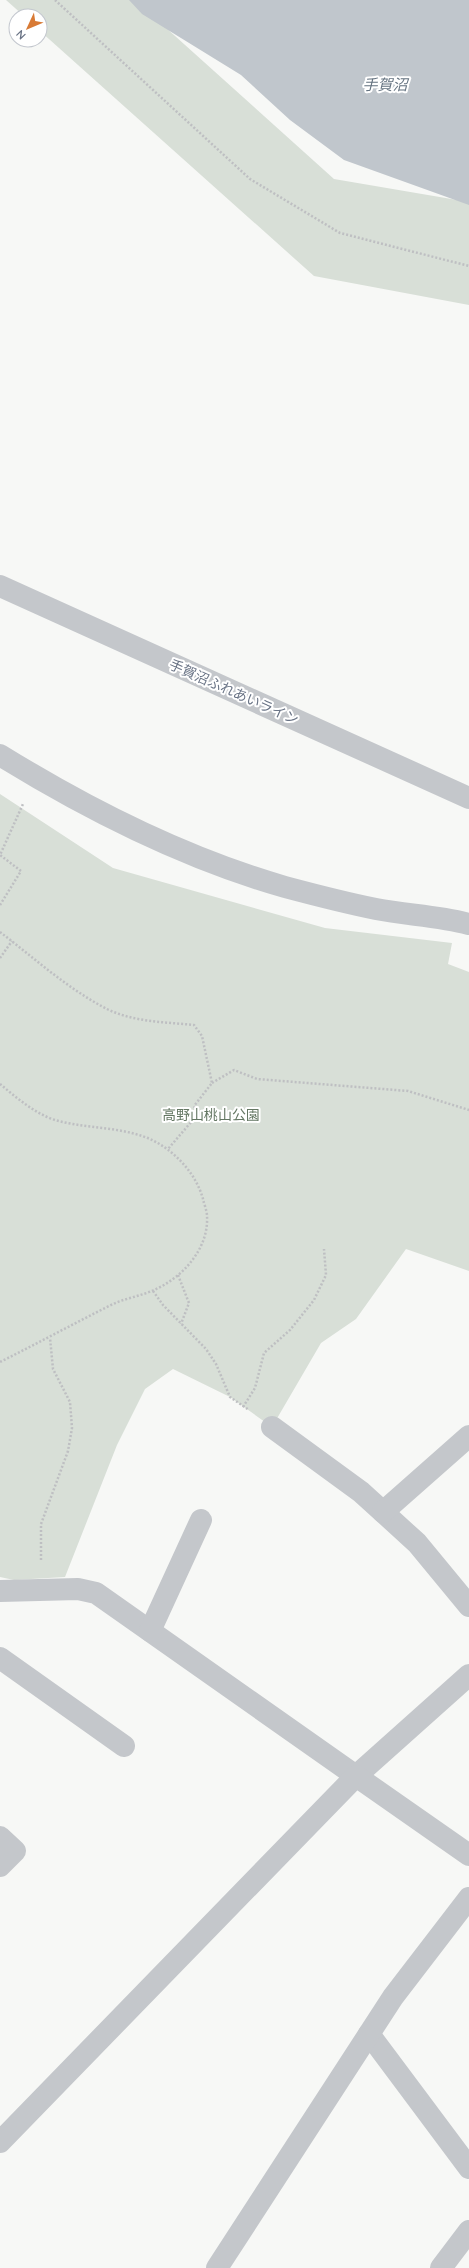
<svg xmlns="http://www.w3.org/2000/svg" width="469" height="2268" viewBox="0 0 469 2268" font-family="Quicksand,'Noto Sans JP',sans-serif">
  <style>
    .green { fill: #d8dfd7 }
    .water { fill: #c0c6cc }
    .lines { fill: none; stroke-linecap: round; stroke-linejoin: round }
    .path { stroke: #bebfc2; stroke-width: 2.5; stroke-dasharray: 2 2; stroke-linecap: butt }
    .minor { stroke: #c4c7cb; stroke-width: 22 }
    .labels { text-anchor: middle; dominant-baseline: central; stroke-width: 4; stroke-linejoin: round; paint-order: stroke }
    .street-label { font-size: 14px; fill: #697385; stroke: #fff }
    .park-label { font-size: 14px; fill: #647763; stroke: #fff }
    .water-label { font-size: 15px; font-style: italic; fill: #657380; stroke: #fff }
  </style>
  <rect width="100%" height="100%" fill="#f7f8f6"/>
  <g class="green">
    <path d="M6,0H135L334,179L469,202V305L314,276L40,31V16H24Z"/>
    <path d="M0,794L113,868L325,928L452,943L448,964L469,972V1271L406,1249L356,1319L321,1343L272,1427L230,1397L173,1369L145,1389L117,1445L65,1577L14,1580L0,1577Z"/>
  </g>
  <path class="water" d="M129,0H469V205L344,160L290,120L241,75L142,14Z"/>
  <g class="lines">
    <g class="path">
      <path d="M55,0L250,179L340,233L469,266"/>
      <path d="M0,905L21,871L0,855L23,804"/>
      <path d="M0,932C34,958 68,989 107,1009C133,1022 165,1022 194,1025L202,1036L212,1083L194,1106L198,1114L168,1149"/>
      <path d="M0,958L12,941"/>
      <path d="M212,1083L234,1070L257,1079L408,1091L469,1110"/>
      <path d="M0,1084C17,1098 34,1113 55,1120C86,1129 119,1126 150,1139C174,1150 196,1173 203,1199C204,1204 207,1211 207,1216C209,1249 182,1278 154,1290C141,1296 126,1298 113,1304C75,1323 38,1343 0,1362"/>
      <path d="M178,1275L189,1303L181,1324"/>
      <path d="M153,1291L163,1305L206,1349L216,1364L230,1397L249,1410"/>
      <path d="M243,1407L255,1388L264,1353L290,1330L314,1300L326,1275L324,1249"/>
      <path d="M41,1560V1524L68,1451L72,1428L70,1402L53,1369L50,1338"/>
    </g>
    <g class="minor">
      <path d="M0,586L469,798"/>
      <path d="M0,755C89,810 184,858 285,887C315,895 346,903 376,909C407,915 439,916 469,924"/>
      <path d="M272,1427L361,1492L417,1543L469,1606"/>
      <path d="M383,1512L469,1436"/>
      <path d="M0,1591L78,1589L96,1593L356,1776L469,1675"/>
      <path d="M150,1631L201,1520"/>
      <path d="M0,1658L124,1746"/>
      <path d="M0,1837L15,1851L0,1866"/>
      <path d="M369,2034L469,2168"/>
      <path d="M0,2142L356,1776L469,1855"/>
      <path d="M217,2268L393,1997L469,1898"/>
      <path d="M441,2268L469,2231"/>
    </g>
  </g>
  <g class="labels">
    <g class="street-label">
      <text transform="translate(234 692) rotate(24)">手賀沼ふれあいライン</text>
    </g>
    <g class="park-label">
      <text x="211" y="1115">高野山桃山公園</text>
    </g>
    <g class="water-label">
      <text x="385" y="84">手賀沼</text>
    </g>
  </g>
  <g transform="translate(28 28) rotate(226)"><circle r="19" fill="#ffffff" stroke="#c3c7ce"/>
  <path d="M0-3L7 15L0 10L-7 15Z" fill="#d87a35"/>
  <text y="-6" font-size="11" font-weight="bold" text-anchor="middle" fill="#697385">N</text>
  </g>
</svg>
